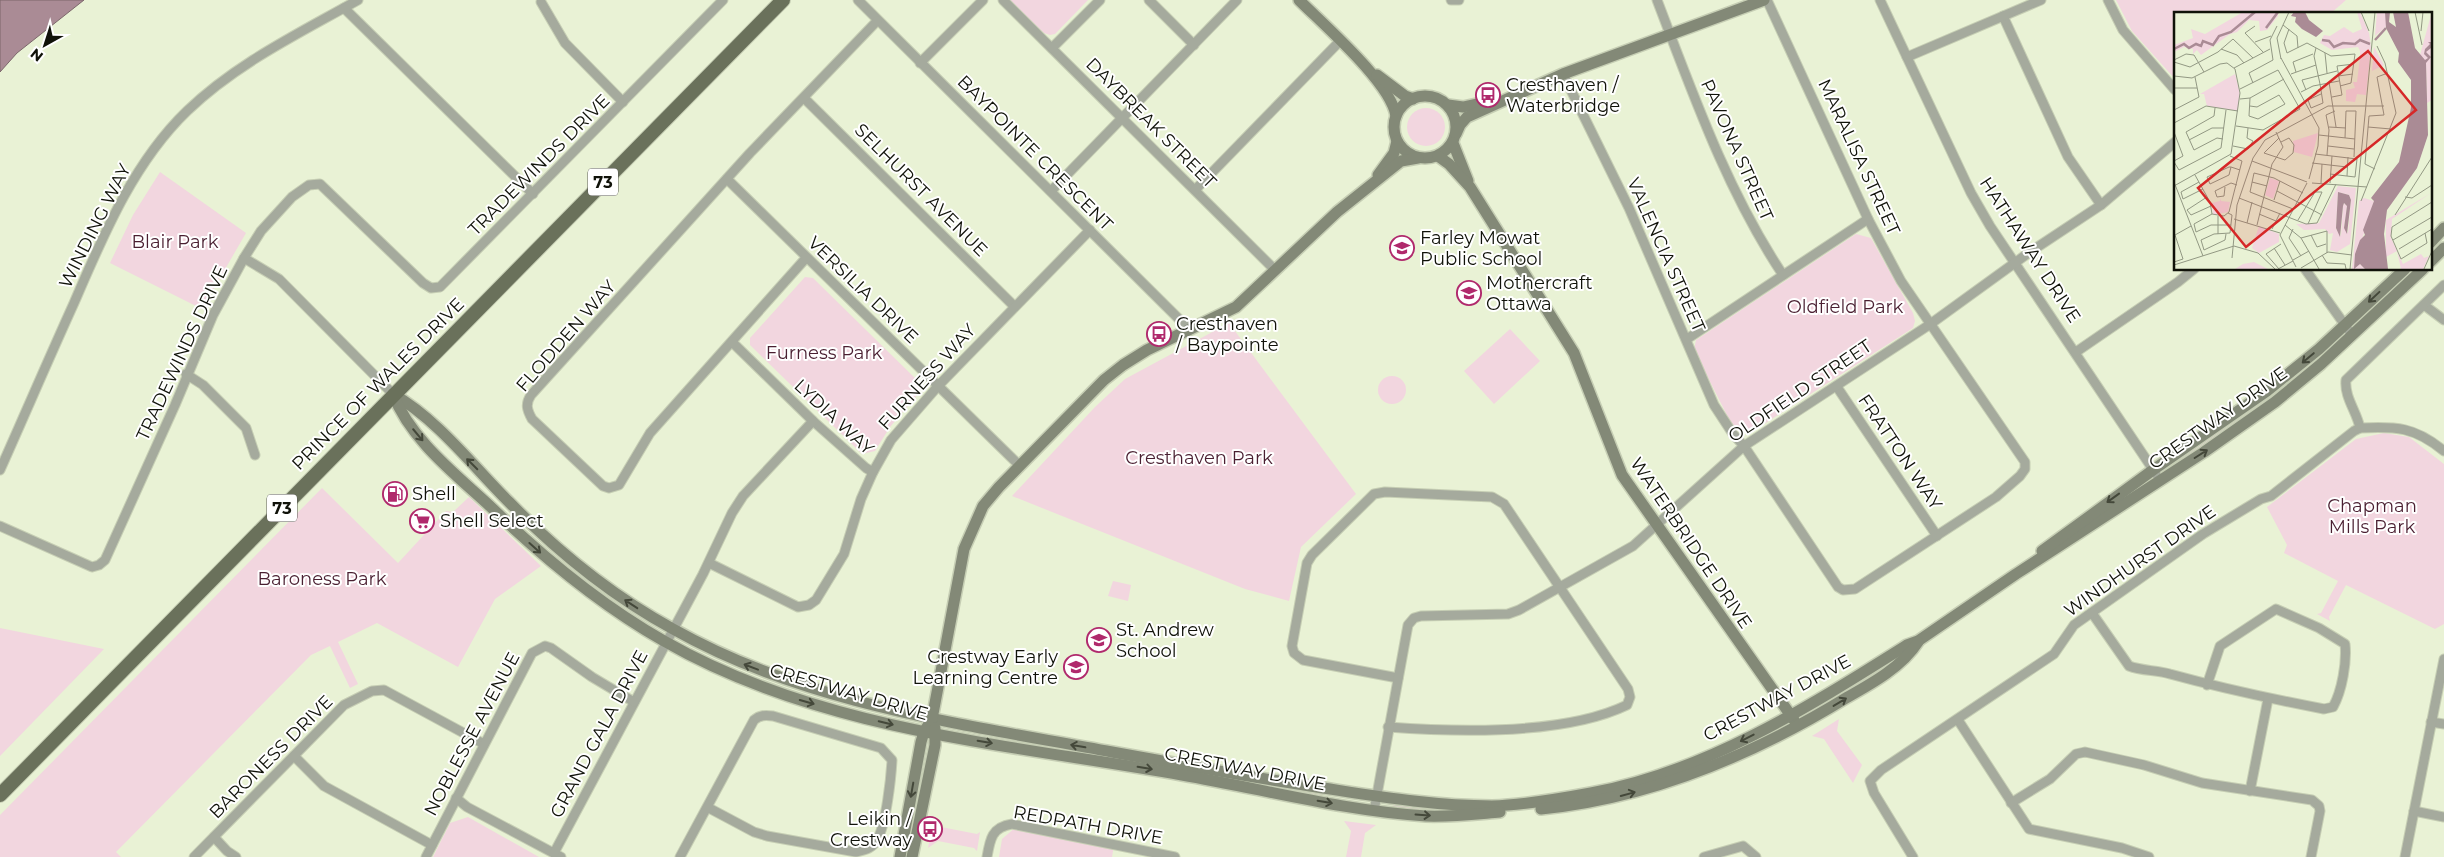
<svg xmlns="http://www.w3.org/2000/svg" width="2444" height="857" viewBox="0 0 2444 857" font-family="Montserrat,sans-serif">
  <style>
    .green { fill: #f2d6df }
    .water { fill: #aa8b95; stroke: #7c676b }
    .lines { fill: none; stroke-linecap: round; stroke-linejoin: round }
    .street-casing { stroke: #c6ceb4; stroke-width: 11 }
    .secondary-casing { stroke: #c6ceb4; stroke-width: 14 }
    .primary-casing { stroke: #c6ceb4; stroke-width: 16 }
    .street { stroke: #a5aa9d; stroke-width: 9 }
    .secondary { stroke: #838977; stroke-width: 11 }
    .primary { stroke: #6a715b; stroke-width: 14 }
    .oneway { stroke: #44483a }
    .labels { text-anchor: middle; dominant-baseline: central; stroke-width: 4; stroke-linejoin: round; paint-order: stroke }
    .shield { fill: #fff; stroke: #585953; stroke-width: 1 }
    .shield-label { font-size: 16px; font-weight: bold; fill: #101209 }
    .poi-label { font-size: 18px; fill: #101209; stroke: #fff; text-anchor: start }
    .street-label { font-size: 18px; fill: #101209; stroke: #fff }
    .park-label { font-size: 18px; fill: #4a1f31; stroke: #fff }
    .inset-river { fill: none; stroke: #aa8b95; stroke-width: 2.5 }
    .inset-road { fill: none; stroke: #929883; stroke-width: 1 }
    .view { fill: #d62828; fill-opacity: 0.15; stroke: #d62828; stroke-width: 2.5 }
    .inset-edge { fill: none; stroke: #101209; stroke-width: 2.5 }
  </style>
  <rect width="100%" height="100%" fill="#e9f2d5"/>
  <g class="green">
    <path d="M1009,0H1088L1055,34L1050,35L1044,33Z"/>
    <path d="M2116,0H2346L2330,14H2175V79L2132,31Z"/>
    <circle cx="1426" cy="127" r="19"/>
    <path d="M160,172L246,233L202,309L110,263L133,215Z"/>
    <path d="M1856,234L1871,238L1913,313L1915,321L1913,328L1750,433L1734,429L1694,350L1696,340Z"/>
    <path d="M805,277L813,278L917,380L921,388L918,394L890,427L875,451L862,454L750,345V338Z"/>
    <path d="M1229,323L1356,494L1301,547L1289,601L1245,589L1012,496L1095,407L1125,379Z"/>
    <path d="M1510,329L1540,361L1494,404L1464,371Z"/>
    <path d="M2308,365L2291,385L2190,456L2173,463Z"/>
    <circle cx="1392" cy="390" r="14"/>
    <path d="M2384,433L2409,437L2444,464V624L2435,629L2346,585L2329,617L2330,621L2317,614L2321,613L2338,581L2284,553L2287,545L2267,507L2356,439Z"/>
    <path d="M322,488L398,563L446,511L453,512L469,497L541,566L495,599L458,667L377,623L338,642L358,684L350,688L330,646L311,655L116,852L121,857H0V815Z"/>
    <path d="M1113,581L1131,585L1128,601L1108,596Z"/>
    <path d="M0,628L104,649L0,756Z"/>
    <path d="M1839,719L1837,731L1862,765L1853,783L1824,739L1812,736Z"/>
    <path d="M1285,787L1327,793V795L1294,793Z"/>
    <path d="M1390,803L1446,809C1431,815 1402,813 1390,803Z"/>
    <path d="M468,817L539,857H433L450,823Z"/>
    <path d="M934,817L941,827L977,834L980,832L977,851L974,848L938,841L928,848Z"/>
    <path d="M1344,821L1376,825L1365,833L1361,857H1346L1351,831Z"/>
    <path d="M1016,827L1114,845L1112,857H999L1002,839Z"/>
  </g>
  <path class="water" d="M0,0H84L17,53L0,72Z"/>
  <g class="lines">
    <defs>
      <g id="street">
        <path d="M858,0L1190,330"/>
        <path d="M1003,0L1275,270"/>
        <path d="M1149,0L1194,45"/>
        <path d="M1451,0H1459"/>
        <path d="M1657,0C1693,94 1727,191 1783,275"/>
        <path d="M1880,0L1971,193L1990,226L2156,474"/>
        <path d="M2108,0L2123,30L2175,90"/>
        <path d="M541,2L565,43L623,102"/>
        <path d="M344,8L533,194"/>
        <path d="M2003,16L2068,157L2101,205"/>
        <path d="M1052,48L1100,0"/>
        <path d="M1907,57L2041,0"/>
        <path d="M920,63L983,0"/>
        <path d="M1563,74L1629,208L1714,405L1733,434L1744,446L1838,587L1843,590L1855,589L1996,497L2020,476L2025,469V462L1901,281L1868,219L1767,0"/>
        <path d="M804,98L1014,306"/>
        <path d="M727,179L1019,465"/>
        <path d="M1195,190L1340,41"/>
        <path d="M1051,191L1237,0"/>
        <path d="M244,258L279,279L393,394"/>
        <path d="M806,258L650,433L619,485L609,488L603,486L532,419C527,410 525,404 531,395L750,153L877,21"/>
        <path d="M2305,269L2352,335"/>
        <path d="M2424,305L2444,320"/>
        <path d="M1687,339L1868,219"/>
        <path d="M732,342L813,421L866,468L873,472"/>
        <path d="M2076,352L2178,282L2194,269"/>
        <path d="M186,374L203,385L246,428L255,455"/>
        <path d="M1837,387L1937,536"/>
        <path d="M2360,428C2357,412 2344,397 2346,380L2444,285"/>
        <path d="M0,470C25,414 49,358 74,303C103,236 133,163 187,111C237,63 298,34 358,0"/>
        <path d="M0,526L92,567L99,565L105,560L175,405L213,315L244,258L261,231L292,197L309,185L320,184L423,283L431,288L440,287L723,0"/>
        <path d="M709,563L798,607L809,605L816,600L844,554L861,499L873,472L891,440L938,386L1090,230"/>
        <path d="M2092,613L2129,666C2142,671 2157,670 2170,674C2221,688 2272,699 2324,709L2333,707C2342,691 2347,662 2345,644L2319,628L2276,609L2220,646L2207,685"/>
        <path d="M1958,720L2029,829L2122,848L2149,857"/>
        <path d="M2431,722L2444,724"/>
        <path d="M1388,727C1456,732 1565,735 1627,705L1630,697L1628,689L1504,504L1492,497L1385,492L1374,494L1312,555L1307,563L1292,646L1294,653L1303,660L1398,678"/>
        <path d="M294,756L324,786L432,845"/>
        <path d="M2250,791L2268,699"/>
        <path d="M456,798L467,807L561,857"/>
        <path d="M2011,803L2050,779L2076,754L2085,752L2144,765L2202,783L2312,800L2319,806L2320,811L2311,857"/>
        <path d="M1374,811L1408,625L1414,618L1421,616L1508,614L1519,610L1633,546L1744,446L1929,325L2027,254L2101,205L2175,142"/>
        <path d="M2414,811L2444,817"/>
        <path d="M214,837L227,851L236,857"/>
        <path d="M554,853L703,574L732,513L743,496L813,421"/>
        <path d="M194,857L344,705L372,691L384,690L484,744"/>
        <path d="M426,857L532,653L545,646L551,648L592,677L634,702"/>
        <path d="M680,857L754,720C760,715 765,715 773,716L881,748L892,760C891,779 886,823 878,838C874,848 865,850 856,852L767,836L754,832L707,807"/>
        <path d="M987,857C990,839 992,827 1012,824L1175,857"/>
        <path d="M1704,857L1743,846L1756,857"/>
        <path d="M1913,857L1874,793L1870,781L1881,770L2054,654L2074,625L2203,534L2261,499L2271,496L2354,431L2360,428C2396,426 2415,427 2444,451"/>
        <path d="M2405,857L2444,659"/>
      </g>
      <g id="secondary">
        <path d="M1299,0C1324,25 1391,83 1396,116"/>
        <path d="M1377,75L1405,96L1413,99"/>
        <circle cx="1425" cy="127" r="31"/>
        <path d="M1448,105L1463,107L1495,100"/>
        <path d="M1456,134L1460,125L1467,117L1563,74L1764,0"/>
        <path d="M1453,143L1468,181"/>
        <path d="M1438,156L1449,164L1470,187L1574,353L1622,475L1794,720"/>
        <path d="M1378,175L1394,153L1397,141"/>
        <path d="M2430,243L2444,228"/>
        <path d="M2430,262L2444,248"/>
        <path d="M393,394C438,420 472,465 509,502C557,551 612,596 673,629C808,705 963,724 1112,752C1178,764 1244,776 1310,786C1370,795 1430,806 1492,806C1525,805 1559,799 1591,793C1706,772 1810,706 1907,645L1918,641L2016,574L2204,452L2275,402L2321,364L2423,269"/>
        <path d="M393,394C411,441 458,476 493,509C546,560 601,605 664,641C821,731 1008,744 1182,775C1263,789 1344,811 1426,816C1451,817 1476,814 1500,812"/>
        <path d="M2042,551L2153,470L2267,391L2319,349L2405,269"/>
        <path d="M1541,809C1651,798 1753,755 1846,698C1871,684 1902,667 1918,642"/>
        <path d="M900,857L921,742L924,732L932,719L964,549L983,506L999,487L1104,380L1123,365L1147,350L1236,307L1337,212L1401,161L1418,158"/>
        <path d="M912,857L935,745V728"/>
      </g>
      <path id="primary" d="M0,795L783,0"/>
    </defs>
    <use href="#street" class="street-casing"/>
    <use href="#secondary" class="secondary-casing"/>
    <use href="#primary" class="primary-casing"/>
    <use href="#street" class="street"/>
    <use href="#secondary" class="secondary"/>
    <use href="#primary" class="primary"/>
  </g>
  <defs><path id="oneway-shaft" d="M-6 0H5M1.5-3L5.5 0L1.5 3" fill="none" stroke-width="1.6" stroke-linecap="round" stroke-linejoin="round" transform="scale(1.25)"/></defs>
  <g class="oneway">
    <use href="#oneway-shaft" transform="translate(2374 297) rotate(137)"/>
    <use href="#oneway-shaft" transform="translate(2308 358) rotate(140)"/>
    <use href="#oneway-shaft" transform="translate(418 435) rotate(50)"/>
    <use href="#oneway-shaft" transform="translate(2201 454) rotate(-32)"/>
    <use href="#oneway-shaft" transform="translate(472 464) rotate(-135)"/>
    <use href="#oneway-shaft" transform="translate(2113 498) rotate(144)"/>
    <use href="#oneway-shaft" transform="translate(535 548) rotate(42)"/>
    <use href="#oneway-shaft" transform="translate(631 604) rotate(-147)"/>
    <use href="#oneway-shaft" transform="translate(751 667) rotate(-159)"/>
    <use href="#oneway-shaft" transform="translate(807 702) rotate(16)"/>
    <use href="#oneway-shaft" transform="translate(1840 702) rotate(-31)"/>
    <use href="#oneway-shaft" transform="translate(886 723) rotate(14)"/>
    <use href="#oneway-shaft" transform="translate(1747 738) rotate(153)"/>
    <use href="#oneway-shaft" transform="translate(985 742) rotate(10)"/>
    <use href="#oneway-shaft" transform="translate(1078 746) rotate(-170)"/>
    <use href="#oneway-shaft" transform="translate(1145 768) rotate(9)"/>
    <use href="#oneway-shaft" transform="translate(912 790) rotate(100)"/>
    <use href="#oneway-shaft" transform="translate(1628 794) rotate(-15)"/>
    <use href="#oneway-shaft" transform="translate(1325 802) rotate(10)"/>
    <use href="#oneway-shaft" transform="translate(1423 815) rotate(4)"/>
  </g>
  <defs>
    <symbol id="bus-ring" viewBox="-11 -11 22 22"><circle r="9.5" fill="#fff" stroke="#b0296c" stroke-width="1.5"/><path d="M-5-6H5V4H4V6H2V4H-2V6H-4V4H-5ZM-3.5-4V0h7V-4ZM-3.5 1.2v1.5H-2V1.2ZM2 1.2v1.5H3.5V1.2Z" fill="#b0296c"/></symbol>
    <symbol id="school-ring" viewBox="-11 -11 22 22"><circle r="9.5" fill="#fff" stroke="#b0296c" stroke-width="1.5"/><path d="M0-5L7-2L0 1L-7-2ZM-4 1L0 2.5L4 1V4Q0 6-4 4Z" fill="#b0296c"/></symbol>
    <symbol id="fuel-ring" viewBox="-11 -11 22 22"><circle r="9.5" fill="#fff" stroke="#b0296c" stroke-width="1.5"/><path d="M-5.5-6h7V0h2V4h1.3V-2.5L3-4.5l.8-.8L6-3V5H2.5V1h-1V6h-7ZM-4.2-4.7v3.2H.2V-4.7Z" fill="#b0296c"/></symbol>
    <symbol id="supermarket-ring" viewBox="-11 -11 22 22"><circle r="9.5" fill="#fff" stroke="#b0296c" stroke-width="1.5"/><path d="M-6-5.5h2.5l.6 2H6L4.5 2H-2.5L-4.4-4H-6ZM-1.5 3.2a1.3 1.3 0 1 0 .1 0ZM3 3.2a1.3 1.3 0 1 0 .1 0Z" fill="#b0296c"/></symbol>
  </defs>
  <g fill-rule="evenodd">
    <use href="#bus-ring" x="1474" y="81" width="28" height="28"/>
    <use href="#school-ring" x="1388" y="234" width="28" height="28"/>
    <use href="#school-ring" x="1455" y="279" width="28" height="28"/>
    <use href="#bus-ring" x="1145" y="320" width="28" height="28"/>
    <use href="#fuel-ring" x="381" y="480" width="28" height="28"/>
    <use href="#supermarket-ring" x="408" y="507" width="28" height="28"/>
    <use href="#school-ring" x="1085" y="626" width="28" height="28"/>
    <use href="#school-ring" x="1062" y="653" width="28" height="28"/>
    <use href="#bus-ring" x="916" y="815" width="28" height="28"/>
  </g>
  <g class="labels">
    <g class="shield">
      <rect x="588" y="168.5" width="30" height="27" rx="4"/>
      <rect x="267" y="494.5" width="30" height="27" rx="4"/>
    </g>
    <g class="shield-label">
      <text x="603" y="182">73</text>
      <text x="282" y="508">73</text>
    </g>
    <g class="poi-label">
      <text x="1506" y="85">Cresthaven /<tspan x="1506" dy="21">Waterbridge</tspan></text>
      <text x="1420" y="238">Farley Mowat<tspan x="1420" dy="21">Public School</tspan></text>
      <text x="1486" y="283">Mothercraft<tspan x="1486" dy="21">Ottawa</tspan></text>
      <text x="1176" y="324">Cresthaven<tspan x="1176" dy="21">/ Baypointe</tspan></text>
      <text x="412" y="494">Shell</text>
      <text x="440" y="521">Shell Select</text>
      <text x="1116" y="630">St. Andrew<tspan x="1116" dy="21">School</tspan></text>
      <text x="1058" y="657" text-anchor="end">Crestway Early<tspan x="1058" dy="21">Learning Centre</tspan></text>
      <text x="912" y="819" text-anchor="end">Leikin /<tspan x="912" dy="21">Crestway</tspan></text>
    </g>
    <g class="street-label">
      <text transform="translate(1151 123) rotate(45)">DAYBREAK STREET</text>
      <text transform="translate(1737 150) rotate(66)">PAVONA STREET</text>
      <text transform="translate(1035 153) rotate(45)">BAYPOINTE CRESCENT</text>
      <text transform="translate(1859 157) rotate(65)">MARALISA STREET</text>
      <text transform="translate(539 165) rotate(-45)">TRADEWINDS DRIVE</text>
      <text transform="translate(921 190) rotate(45)">SELHURST AVENUE</text>
      <text transform="translate(95 226) rotate(-63)">WINDING WAY</text>
      <text transform="translate(2030 250) rotate(57)">HATHAWAY DRIVE</text>
      <text transform="translate(1666 255) rotate(66)">VALENCIA STREET</text>
      <text transform="translate(863 290) rotate(44)">VERSILIA DRIVE</text>
      <text transform="translate(566 336) rotate(-49)">FLODDEN WAY</text>
      <text transform="translate(182 353) rotate(-65)">TRADEWINDS DRIVE</text>
      <text transform="translate(927 377) rotate(-48)">FURNESS WAY</text>
      <text transform="translate(378 384) rotate(-45)">PRINCE OF WALES DRIVE</text>
      <text transform="translate(1800 391) rotate(-34)">OLDFIELD STREET</text>
      <text transform="translate(834 417) rotate(43)">LYDIA WAY</text>
      <text transform="translate(2218 418) rotate(-35)">CRESTWAY DRIVE</text>
      <text transform="translate(1900 452) rotate(56)">FRATTON WAY</text>
      <text transform="translate(1691 543) rotate(56)">WATERBRIDGE DRIVE</text>
      <text transform="translate(2140 561) rotate(-35)">WINDHURST DRIVE</text>
      <text transform="translate(849 692) rotate(16)">CRESTWAY DRIVE</text>
      <text transform="translate(1777 698) rotate(-28)">CRESTWAY DRIVE</text>
      <text transform="translate(472 734) rotate(-62)">NOBLESSE AVENUE</text>
      <text transform="translate(599 734) rotate(-62)">GRAND GALA DRIVE</text>
      <text transform="translate(271 757) rotate(-45)">BARONESS DRIVE</text>
      <text transform="translate(1245 769) rotate(11)">CRESTWAY DRIVE</text>
      <text transform="translate(1088 825) rotate(10)">REDPATH DRIVE</text>
    </g>
    <g class="park-label">
      <text x="175" y="242">Blair Park</text>
      <text x="1845" y="307">Oldfield Park</text>
      <text x="824" y="353">Furness Park</text>
      <text x="1199" y="458">Cresthaven Park</text>
      <text x="2372" y="506">Chapman<tspan x="2372" dy="21">Mills Park</tspan></text>
      <text x="322" y="579">Baroness Park</text>
    </g>
  </g>
  <g transform="translate(2174 12)">
    <rect width="258" height="258" fill="#e9f2d5"/>
    <path d="M69,0H104V4L93,18L86,19L85,9L75,8L63,20L56,22L27,43L23,38L19,42V37L10,35L0,40V33L19,26L17,17L31,22ZM183,0H186L195,21L197,35L192,83L183,82L181,90L172,89V78L181,76L179,70H183L186,46L182,45H186V39L184,35L158,38L146,31L150,23L156,24L170,15L179,21L188,17ZM203,0H211L214,13L201,24ZM257,3L258,88L253,91L252,51L246,43ZM200,35L210,53L198,59ZM61,62L66,81L64,99L33,94L30,82H26ZM144,121L138,145L120,140L119,129ZM96,166L105,169L99,187L91,183ZM164,174L182,176L176,232L163,240L156,238L159,221L155,222L151,217L130,218L122,212L145,211ZM164,180L175,183L177,188L174,221L170,216L173,194L170,191L169,194L167,224L162,217ZM257,181L218,207L217,226L229,252L247,242L250,246L255,244L249,257H227L223,239L212,245V208ZM47,186V189L56,190L54,200L39,203L38,191L46,189ZM190,186L200,189L180,253L186,252L191,257H178L185,189ZM85,214L105,222V230L85,241L78,236ZM80,250L94,257H61L69,252Z" fill="#f2d6df" fill-rule="evenodd"/>
    <path d="M120,0H131L135,8L149,19L142,25L128,17L121,10L122,5L117,4ZM211,0H216L215,10L222,15L219,0H234L241,36L251,48L254,46L250,42L251,37L256,32L254,30H257V36L252,40L257,45L252,51L254,123L243,156L213,198L210,222L214,257H191L186,252L180,257L181,242L186,228L191,223L189,218L200,189L197,186L225,150L237,96V68L224,50L225,41L212,16ZM164,180L175,183L177,188L173,222L170,216L173,194L170,191L169,194L166,225L162,216Z" fill="#aa8b95"/>
    <path class="inset-river" d="M92,16L104,0M148,28L155,29L160,35L169,31L181,32L186,28L196,32M201,28L212,16M0,37L10,32L15,36L22,32L27,34L29,29L39,33L45,24L57,20L81,0"/>
    <path class="inset-road" d="M187,0L195,19M241,0L248,33M109,13L123,24L124,36M81,14L71,21L89,40M115,17L110,31L113,41L133,31L157,44L181,42L177,71L166,74M247,19L249,0M81,30L97,24M142,36L140,44L146,72L149,91L137,96L134,88L147,82M47,37L63,43L70,51M151,41L153,61M107,46L145,116L144,134L135,167M107,47L103,26L115,0M0,48L12,42L20,43L30,60M0,50L16,55L44,40L59,27L79,46M60,56L96,37M122,60L119,50L139,42M117,62L142,53M0,64L18,66L46,52L53,51L61,57L66,81L57,142L0,174M164,64L179,62M155,70L162,115M79,71L75,61L99,48L96,28L103,14M0,76H23M132,78L128,68L163,59M127,80L139,74L165,69M158,85L168,83L163,54L180,52M76,86L75,104L84,107L111,92L105,83L83,95L76,94M66,87L76,86L110,67M41,96L40,104L12,120L20,138L43,126L49,127M0,98L25,85L21,65M0,111L32,94L64,99M62,114L89,118L126,97L104,58L66,77M155,115L172,116M194,115L217,117M0,120L9,144L0,149M145,123L181,127M105,126L90,141L111,148L119,141L120,133L115,126L107,130M171,126L172,99H182L180,145M15,128L38,116H50M59,134L74,137L79,129L73,126L74,116M154,134L180,137M141,142L183,147L181,165L156,162M153,143L155,118L152,103L161,99M78,149L133,170M0,150L5,158L47,136L52,98M138,151L173,155M57,155L55,163L36,172L33,165L42,161L55,155H57L66,158M201,157L191,152L195,104L210,103L203,65L214,61M21,163L36,190L38,202M173,164L174,145M0,170L29,244M25,170L7,180L9,187L29,177M78,170L93,174M138,171L193,175M147,171L148,152M156,171L158,144M51,175L50,184L43,185L41,179L57,171L63,173M103,179L148,203M33,185L13,198L17,203L37,194M231,185L238,186L258,173M65,186L132,212L143,211L162,172M100,188L106,169M187,189L222,101L211,51L203,34M119,197L76,180L80,161L100,166L129,181M38,202L50,204L55,200L68,149L56,144M38,202L20,212L22,220L37,213H57M85,202L102,209M221,203L258,145M44,204V222M60,207L106,221M124,208L141,180H148L134,212M73,211L78,190M83,213L98,152L109,135L102,120M111,213L127,226L145,257M98,217L106,201M119,217L115,226L127,244M251,221L253,231L227,247L217,224L218,215L258,190M52,222L51,228L30,238L27,228L40,222L56,221L58,203L54,201M1,223L17,214M137,223L143,235L152,232M127,226L153,219V241M219,228L258,205M100,236L111,253M225,237L258,217M148,243L153,251L171,252L172,257M58,246L63,193L79,146L91,128L154,94H210M119,248L135,239M0,250L9,247L1,223M0,253L60,234L84,241L101,257M122,255L106,223L133,171M127,256L154,240L178,243M104,257L119,249M105,257L92,242L107,232M176,257L201,0M250,257L258,239"/>
    <path class="view" d="M194,39L242,98L72,235L24,176Z"/>
    <rect width="258" height="258" class="inset-edge"/>
  </g>
  <g transform="translate(45 45) rotate(219)" stroke="#ffffff" stroke-width="4" paint-order="stroke">
  <path d="M0-4L9 19L0 12L-9 19Z" fill="#101209"/>
  <text y="-8" font-size="14" font-weight="bold" text-anchor="middle" fill="#101209">N</text>
  </g>
</svg>
